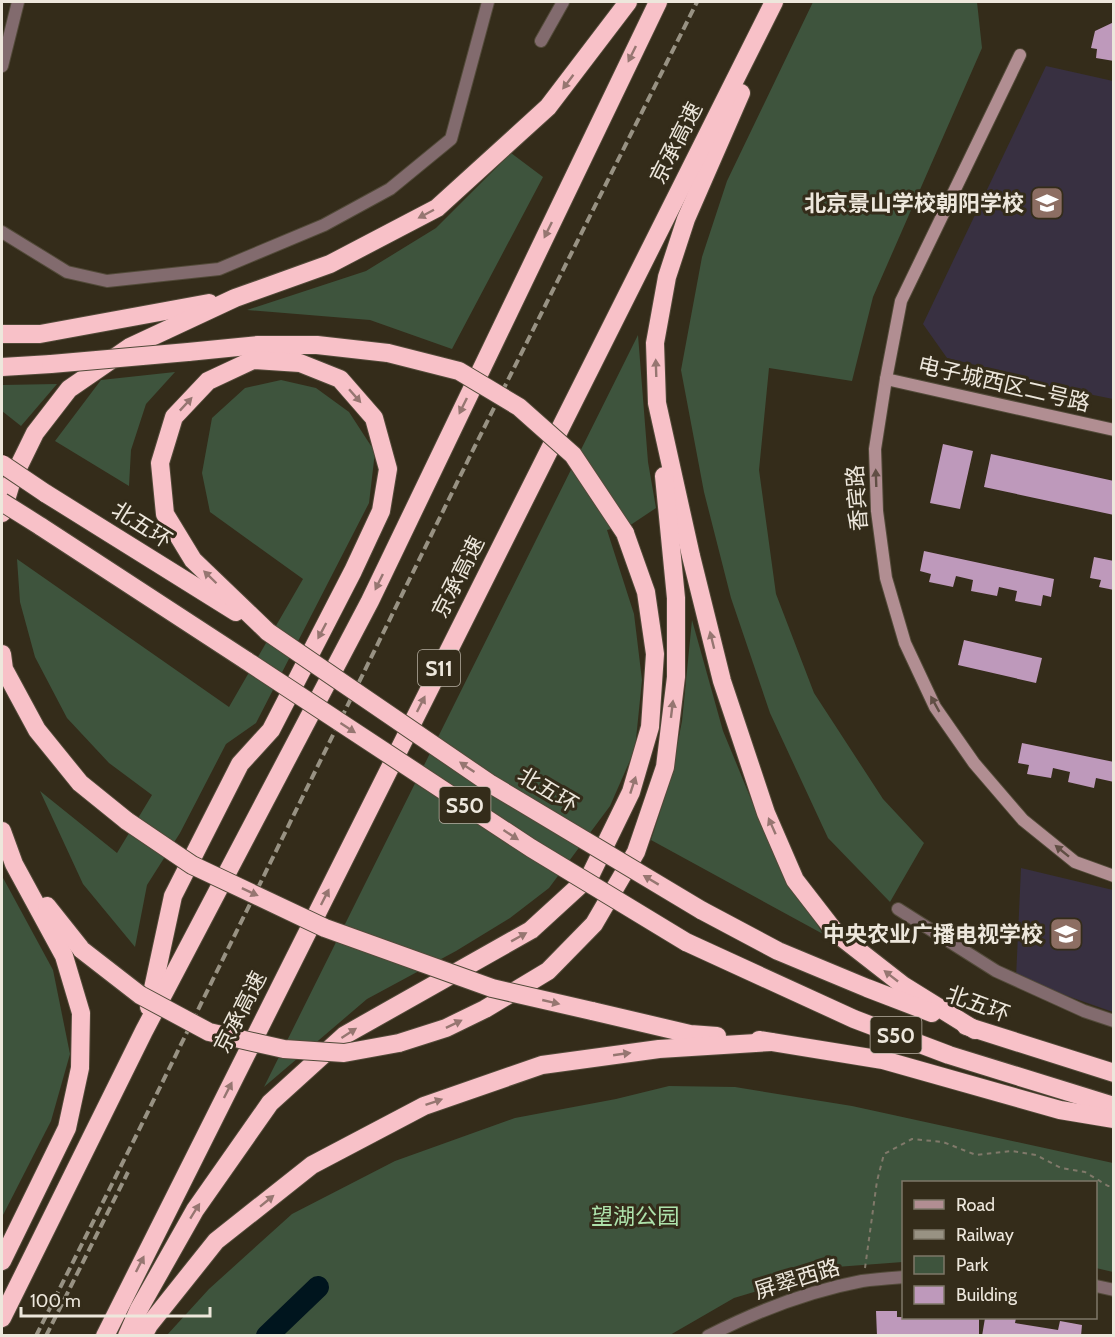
<svg xmlns="http://www.w3.org/2000/svg" width="1115" height="1337" viewBox="0 0 1115 1337" font-family="Cabin,'Noto Sans SC',sans-serif">
  <style>
    .education { fill: #383041 }
    .green { fill: #3e543d }
    .lines { fill: none; stroke-linecap: round; stroke-linejoin: round }
    .river { stroke: #00151e; stroke-width: 22 }
    .building { fill: #be99bb }
    .street-casing { stroke: #524a39; stroke-width: 14 }
    .secondary-casing { stroke: #524a39; stroke-width: 14 }
    .highway-casing { stroke: #524a39; stroke-width: 20 }
    .path { stroke: #80796a; stroke-width: 2; stroke-dasharray: 4.5 4.5; stroke-linecap: butt }
    .street { stroke: #826b6e; stroke-width: 12 }
    .secondary { stroke: #b18e92; stroke-width: 12 }
    .highway { stroke: #f8c1c8; stroke-width: 18 }
    .rail { stroke: #989283; stroke-width: 4; stroke-dasharray: 9 4.5; stroke-linecap: butt }
    .highway-bridge-casing { stroke: #524a39; stroke-width: 20; stroke-linecap: butt }
    .highway-bridge { stroke: #f8c1c8; stroke-width: 18 }
    .oneway { fill: #967671 }
    .oneway2 { fill: #604e44 }
    .labels { text-anchor: middle; dominant-baseline: central; stroke-width: 6; stroke-linejoin: round; paint-order: stroke }
    .shield { fill: #342c1a; stroke: #b6afa2; stroke-width: 1.5 }
    .shield-label { font-size: 21px; font-weight: bold; fill: #ede7dc }
    .street-label { font-size: 22px; fill: #ede7dc; stroke: #342c1a }
    .poi-label { font-size: 22px; font-weight: bold; fill: #ede7dc; stroke: #342c1a; text-anchor: end }
    .park-label { font-size: 22px; fill: #aee2ab; stroke: #342c1a }
  </style>
  <rect width="100%" height="100%" fill="#342c1a"/>
  <g class="education">
    <path d="M1046,66L1113,81V399L1034,383L1004,372L947,358L923,324Z"/>
    <path d="M1021,868L1113,890V1012L1016,978Z"/>
  </g>
  <g class="green">
    <path d="M813,2H977L982,48L873,297L852,381L769,368L759,470L776,594L814,693L883,799L924,843L890,902L828,838L770,713L731,598L704,492L681,370L702,257L727,181Z"/>
    <path d="M511,153L543,177L452,349L370,320L247,310L366,271L436,228Z"/>
    <path d="M638,335L648,462L656,508L632,524L607,530L634,614L642,680L635,749L610,806L549,888L510,918L456,951L367,999L264,1087Z"/>
    <path d="M175,372L146,404L131,450L129,486L55,441L101,380Z"/>
    <path d="M281,380L316,388L349,412L375,452L369,503L256,723L226,744L180,833L147,885L135,947L83,884L40,791L117,853L152,795L109,763L67,718L35,657L20,602L17,559L229,707L303,579L210,512L202,473L212,418L245,388Z"/>
    <path d="M57,384L21,426L2,411V385Z"/>
    <path d="M692,620L723,731L774,855L823,934L651,840L671,778L682,721Z"/>
    <path d="M2,876L53,970L70,1054L51,1121L2,1217Z"/>
    <path d="M669,1086L735,1087L852,1106L1113,1163V1272L1096,1268V1182H904L903,1262L836,1267L734,1298L670,1335H167L209,1289L292,1214L395,1161L515,1118L616,1099Z"/>
  </g>
  <g class="lines">
    <path class="river" d="M267,1336L318,1287"/>
  </g>
  <g class="building">
    <path d="M1114,22V61L1096,58L1097,49L1091,48L1095,31Z"/>
    <path d="M943,444L973,451L960,509L930,503Z"/>
    <path d="M991,454L1114,481V515L984,487Z"/>
    <path d="M924,551L1054,579L1051,597L1043,595L1041,606L1015,601L1017,591L999,587L997,596L971,591L973,580L956,576L953,587L929,582L931,574L920,571Z"/>
    <path d="M1094,557L1114,561V590L1099,587L1101,580L1090,578Z"/>
    <path d="M964,640L1042,658L1036,683L958,665Z"/>
    <path d="M1022,743L1114,762V782L1096,778L1094,788L1068,782L1070,772L1053,768L1051,778L1027,774L1029,765L1018,763Z"/>
    <path d="M876,1311H897V1317L979,1318V1336H877Z"/>
    <path d="M985,1318L999,1319L1000,1318H1016L1015,1323L1058,1330L1060,1321L1082,1325L1081,1336H982Z"/>
  </g>
  <g class="lines">
    <defs>
      <g id="street">
        <path d="M541,41L563,2"/>
        <path d="M2,66L18,2"/>
        <path d="M2,232L67,272L107,281L219,269L324,225L390,189L451,139L488,2"/>
        <path d="M898,909L996,971L1084,1011L1114,1021"/>
        <path d="M1096,1286L1114,1290"/>
        <path d="M708,1336C755,1312 809,1291 862,1281C875,1279 890,1278 904,1277"/>
      </g>
      <g id="secondary">
        <path d="M1020,55L901,301L886,379L875,449L877,511L886,578L905,643L935,707L974,763L1023,820L1075,862L1114,876"/>
        <path d="M886,379L1114,430"/>
      </g>
      <g id="highway">
        <path d="M741,93L686,219L667,277L655,343L657,403L691,556L722,681L766,813L795,880L836,933L904,986L975,1030"/>
        <path d="M2,334H40L209,303"/>
        <path d="M188,352L258,345H317L388,353"/>
        <path d="M2,367L51,364"/>
        <path d="M45,493L236,612"/>
        <path d="M2,513L12,480L35,433L69,389L130,347L235,298L330,264L437,208L548,107L628,2"/>
        <path d="M40,526L247,661"/>
        <path d="M2,654L4,669L37,730L80,783L127,821"/>
        <path d="M2,831L14,864L64,956L81,1013L80,1068L67,1128L2,1261"/>
        <path d="M47,906L82,950"/>
        <path d="M701,910L778,951L867,988L932,1013"/>
        <path d="M686,942L854,1019L949,1055L1114,1106"/>
        <path d="M149,1007L173,896L240,764L271,730L353,571L381,511L388,469L374,418L340,379L300,363L253,360L208,381L174,417L160,463L165,514L193,560L268,632"/>
        <path d="M592,1011L690,1034L717,1036"/>
        <path d="M966,1026L1114,1073"/>
        <path d="M759,1040L883,1060L1060,1110L1114,1119"/>
        <path d="M399,1043L446,1028L485,1009L548,971L594,924L636,852L665,767L676,677V598L664,476"/>
        <path d="M2,1318L144,1031L370,601L658,2"/>
        <path d="M105,1336L774,2"/>
        <path d="M127,1336L139,1309L195,1210L270,1103L345,1035L531,930L590,876L631,792L650,727L655,654L646,592L625,533"/>
        <path d="M143,1336L149,1325L216,1241L312,1165L424,1106L542,1065L659,1049L771,1042"/>
      </g>
    </defs>
    <use href="#street" class="street-casing"/>
    <use href="#secondary" class="secondary-casing"/>
    <use href="#highway" class="highway-casing"/>
    <path class="path" d="M865,1268L877,1181L884,1154L912,1139L943,1142L976,1155L1012,1151L1036,1155L1061,1168L1085,1172L1108,1186H1114"/>
    <use href="#street" class="street"/>
    <use href="#secondary" class="secondary"/>
    <use href="#highway" class="highway"/>
    <g class="rail">
      <path d="M36,1336L136,1136L475,446L697,2"/>
      <path d="M46,1336L128,1172"/>
    </g>
    <defs>
      <g id="highway-bridge">
        <path d="M388,353L459,371L519,407L573,455L625,533"/>
        <path d="M51,364L188,352"/>
        <path d="M2,464L45,493"/>
        <path d="M2,502L40,526"/>
        <path d="M268,632L489,783L701,910"/>
        <path d="M247,661L531,848L686,942"/>
        <path d="M127,821L192,865L325,928L492,988L592,1011"/>
        <path d="M82,950L140,995L209,1032L284,1049L344,1053L399,1043"/>
      </g>
    </defs>
    <use href="#highway-bridge" class="highway-bridge-casing"/>
    <use href="#highway-bridge" class="highway-bridge"/>
  </g>
  <defs><path id="oneway-solid" d="M-6-.8H1V-3.2L6.5 0L1 3.2V.8H-6Z" transform="scale(1.5)"/></defs>
  <g class="oneway">
    <use href="#oneway-solid" transform="translate(632 54) rotate(116)"/>
    <use href="#oneway-solid" transform="translate(568 82) rotate(127)"/>
    <use href="#oneway-solid" transform="translate(426 214) rotate(152)"/>
    <use href="#oneway-solid" transform="translate(548 230) rotate(116)"/>
    <use href="#oneway-solid" transform="translate(656 368) rotate(-92)"/>
    <use href="#oneway-solid" transform="translate(355 396) rotate(49)"/>
    <use href="#oneway-solid" transform="translate(186 404) rotate(-47)"/>
    <use href="#oneway-solid" transform="translate(463 406) rotate(116)"/>
    <use href="#oneway-solid" transform="translate(210 577) rotate(-136)"/>
    <use href="#oneway-solid" transform="translate(379 582) rotate(116)"/>
    <use href="#oneway-solid" transform="translate(322 631) rotate(118)"/>
    <use href="#oneway-solid" transform="translate(712 640) rotate(-104)"/>
    <use href="#oneway-solid" transform="translate(421 704) rotate(-63)"/>
    <use href="#oneway-solid" transform="translate(672 709) rotate(-83)"/>
    <use href="#oneway-solid" transform="translate(348 728) rotate(33)"/>
    <use href="#oneway-solid" transform="translate(467 767) rotate(-146)"/>
    <use href="#oneway-solid" transform="translate(633 785) rotate(-72)"/>
    <use href="#oneway-solid" transform="translate(772 826) rotate(-114)"/>
    <use href="#oneway-solid" transform="translate(511 835) rotate(33)"/>
    <use href="#oneway-solid" transform="translate(651 880) rotate(-149)"/>
    <use href="#oneway-solid" transform="translate(250 892) rotate(25)"/>
    <use href="#oneway-solid" transform="translate(325 897) rotate(-63)"/>
    <use href="#oneway-solid" transform="translate(519 937) rotate(-29)"/>
    <use href="#oneway-solid" transform="translate(891 976) rotate(-142)"/>
    <use href="#oneway-solid" transform="translate(551 1002) rotate(13)"/>
    <use href="#oneway-solid" transform="translate(454 1024) rotate(-26)"/>
    <use href="#oneway-solid" transform="translate(349 1033) rotate(-33)"/>
    <use href="#oneway-solid" transform="translate(622 1054) rotate(-8)"/>
    <use href="#oneway-solid" transform="translate(228 1090) rotate(-63)"/>
    <use href="#oneway-solid" transform="translate(434 1102) rotate(-19)"/>
    <use href="#oneway-solid" transform="translate(267 1201) rotate(-39)"/>
    <use href="#oneway-solid" transform="translate(195 1211) rotate(-58)"/>
    <use href="#oneway-solid" transform="translate(140 1264) rotate(-63)"/>
  </g>
  <g class="oneway2">
    <use href="#oneway-solid" transform="translate(876 478) rotate(-92)"/>
    <use href="#oneway-solid" transform="translate(935 704) rotate(-119)"/>
    <use href="#oneway-solid" transform="translate(1062 851) rotate(-141)"/>
  </g>
  <defs>
    <symbol id="school-square" viewBox="-11 -11 22 22"><rect x="-9" y="-9" width="18" height="18" rx="4" fill="#8d6e63" stroke="#342c1a"/><path d="M0-5L7-2L0 1L-7-2ZM-4 1L0 2.5L4 1V4Q0 6-4 4Z" fill="#fff"/></symbol>
    <symbol id="university-square" viewBox="-11 -11 22 22"><rect x="-9" y="-9" width="18" height="18" rx="4" fill="#8d6e63" stroke="#342c1a"/><path d="M0-5L7-2L0 1L-7-2ZM-4 1L0 2.5L4 1V4Q0 6-4 4Z" fill="#fff"/></symbol>
  </defs>
  <g fill-rule="evenodd">
    <use href="#school-square" x="1028" y="184" width="38" height="38"/>
    <use href="#university-square" x="1047" y="915" width="38" height="38"/>
  </g>
  <g class="labels">
    <g class="shield">
      <rect x="418" y="650" width="42" height="36" rx="4.5"/>
      <rect x="439.5" y="787" width="51" height="36" rx="4.5"/>
      <rect x="870.5" y="1017" width="51" height="36" rx="4.5"/>
    </g>
    <g class="shield-label">
      <text x="439" y="668">S11</text>
      <text x="465" y="805">S50</text>
      <text x="896" y="1035">S50</text>
    </g>
    <g class="street-label">
      <text transform="translate(676 143) rotate(-63)">京承高速</text>
      <text transform="translate(1004 384) rotate(13)">电子城西区二号路</text>
      <text transform="translate(857 498) rotate(-94)">香宾路</text>
      <text transform="translate(142 525) rotate(32)">北五环</text>
      <text transform="translate(458 577) rotate(-63)">京承高速</text>
      <text transform="translate(548 790) rotate(31)">北五环</text>
      <text transform="translate(978 1004) rotate(20)">北五环</text>
      <text transform="translate(240 1012) rotate(-63)">京承高速</text>
      <text transform="translate(797 1279) rotate(-17)">屏翠西路</text>
    </g>
    <g class="poi-label">
      <text x="1024" y="203">北京景山学校朝阳学校</text>
      <text x="1043" y="934">中央农业广播电视学校</text>
    </g>
    <g class="park-label">
      <text x="635" y="1216">望湖公园</text>
    </g>
  </g>
  <rect width="1115" height="1337" fill="none" stroke="#ede7dc" stroke-width="6"/>
  <rect x="902" y="1181" width="195" height="138" fill="#342c1a" stroke="#7e7768" stroke-width="1.5"/>
  <rect x="914" y="1200" width="30" height="9" fill="#b18e92" stroke="#7e7768" stroke-width="1.5"/>
  <text x="956" y="1211" font-size="18" fill="#ede7dc">Road</text>
  <rect x="914" y="1230" width="30" height="9" fill="#989283" stroke="#7e7768" stroke-width="1.5"/>
  <text x="956" y="1241" font-size="18" fill="#ede7dc">Railway</text>
  <rect x="914" y="1256" width="30" height="18" fill="#3e543d" stroke="#7e7768" stroke-width="1.5"/>
  <text x="956" y="1271" font-size="18" fill="#ede7dc">Park</text>
  <rect x="914" y="1286" width="30" height="18" fill="#be99bb" stroke="#7e7768" stroke-width="1.5"/>
  <text x="956" y="1301" font-size="18" fill="#ede7dc">Building</text>
  <path d="M21 1307v9h189v-9" fill="none" stroke="#ede7dc" stroke-width="3"/>
  <text x="30" y="1307" font-size="18" fill="#ede7dc" stroke="#342c1a" stroke-width="4.5" paint-order="stroke">100 m</text>
</svg>
